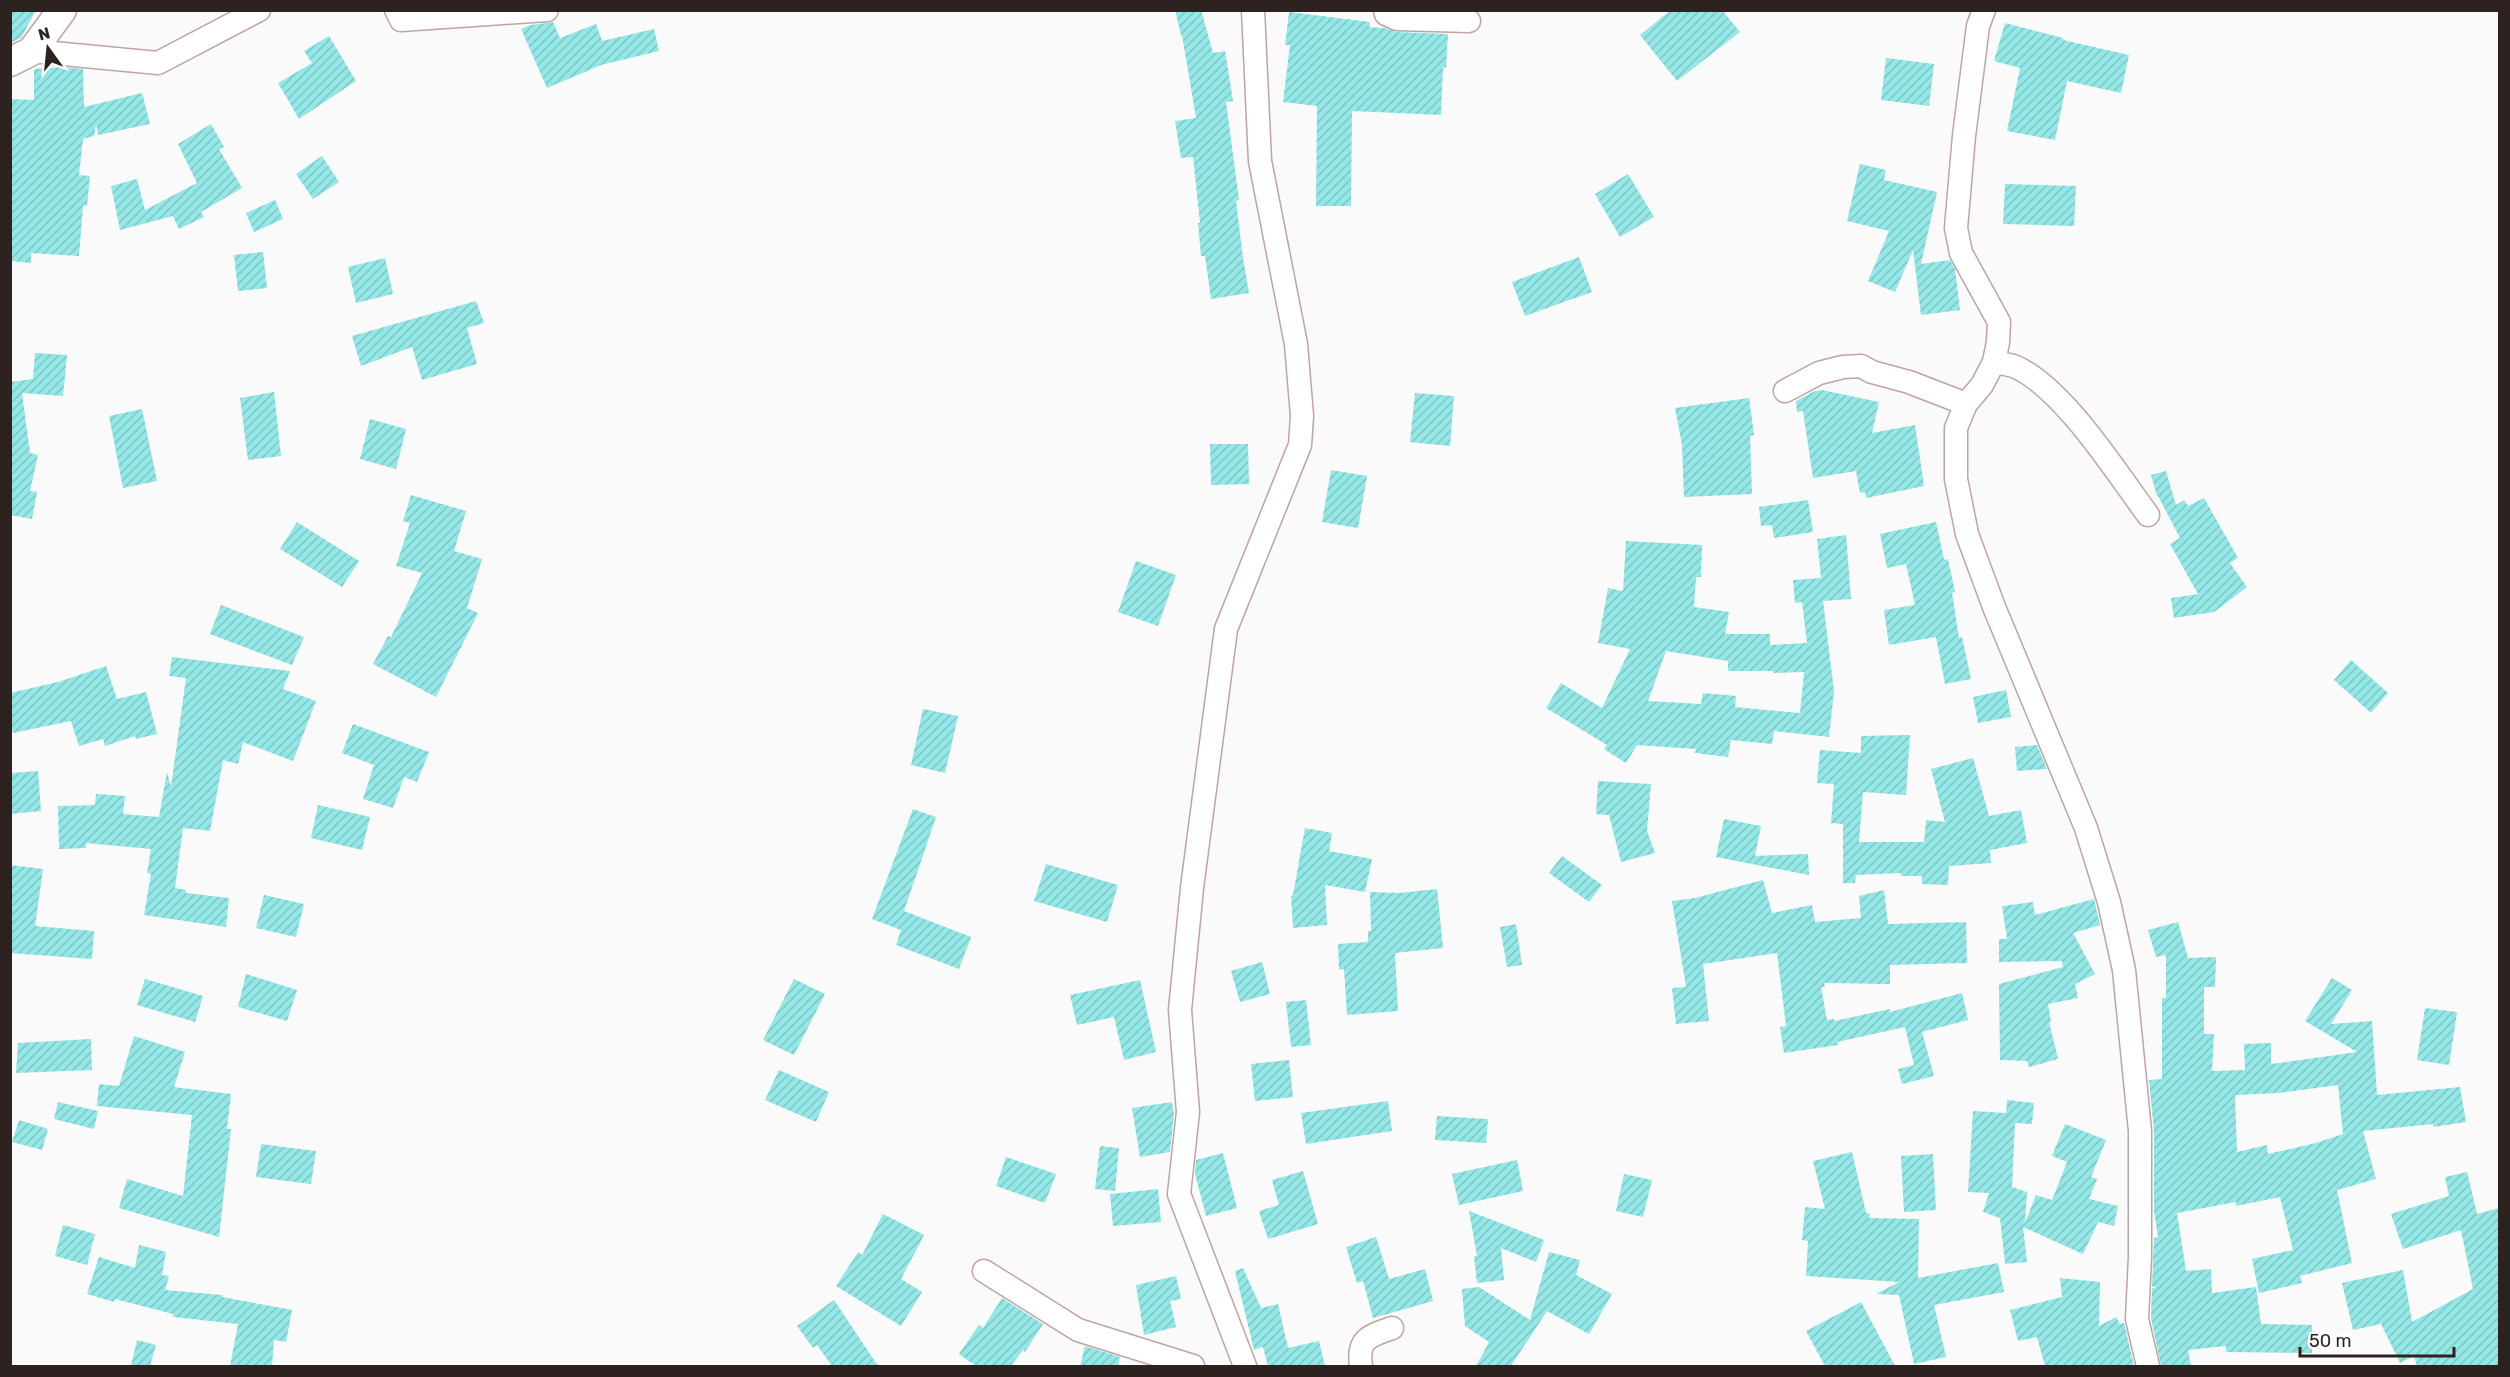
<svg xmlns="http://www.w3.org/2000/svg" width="2510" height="1377" viewBox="0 0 2510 1377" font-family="Rubik,sans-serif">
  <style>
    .building { fill: url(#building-hatch); fill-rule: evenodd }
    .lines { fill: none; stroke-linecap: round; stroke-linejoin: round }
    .minor-casing { stroke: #c1a39f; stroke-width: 25 }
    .tertiary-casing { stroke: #c1a39f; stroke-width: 31 }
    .minor { stroke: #fff; stroke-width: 22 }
    .tertiary { stroke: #fff; stroke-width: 28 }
  </style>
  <defs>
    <pattern id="building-hatch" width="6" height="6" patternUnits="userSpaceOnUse" patternTransform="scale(1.5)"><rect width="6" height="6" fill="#93e7e6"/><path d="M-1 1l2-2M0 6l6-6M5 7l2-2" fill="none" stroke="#7fc6c5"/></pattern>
  </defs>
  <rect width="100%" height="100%" fill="#fafafa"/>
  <g class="building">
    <path d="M10,10H36L21,38L10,43Z"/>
    <path d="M1175,10H1201L1213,53L1225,51L1233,101L1226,102L1239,200L1236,201L1243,258L1249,293L1211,299L1205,256H1201L1198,223H1200L1193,157L1181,158L1175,121L1196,118L1182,35H1181Z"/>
    <path d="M1671,10H1722L1740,32L1677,81L1640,35Z"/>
    <path d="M1289,12L1370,22L1369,27L1384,28L1396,32L1448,34L1446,68L1443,67L1441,115L1352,111L1351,206H1316L1317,106L1283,102L1290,45H1285Z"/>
    <path d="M553,22L560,38L596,24L602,41L654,29L659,51L601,65L547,88L521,29L531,25Z"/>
    <path d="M2005,23L2063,38V40L2129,55L2121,93L2067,81L2055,140L2007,131L2020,68L1994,61Z"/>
    <path d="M329,36L356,81L299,119L278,83L312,63L304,51Z"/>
    <path d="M1886,58L1934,64L1929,106L1881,100Z"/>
    <path d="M61,67L83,69L84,107L142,93L150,124L98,135L96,124L94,136L83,139L79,175L90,176L87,206L83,205L79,256L31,253V263L10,261V99L34,100V69Z"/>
    <path d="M211,124L224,147L219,149L242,188L201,212L204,217L179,229L173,216L120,230L111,186L137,179L145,210L197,183L178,144Z"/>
    <path d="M322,156L339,182L313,199L296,174Z"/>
    <path d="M1860,164L1886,170L1884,180L1937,192L1921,264L1950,260L1955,269L1960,310L1921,315L1913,250L1895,292L1868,281L1889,231L1847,221Z"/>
    <path d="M1628,174L1654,217L1620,237L1595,194Z"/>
    <path d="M2005,184L2076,186L2074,226L2003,224Z"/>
    <path d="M275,200L283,219L254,232L246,213Z"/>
    <path d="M263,252L267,288L238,291L234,255Z"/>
    <path d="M1579,257L1592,292L1525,316L1512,282Z"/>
    <path d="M385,258L393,294L356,303L348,267Z"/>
    <path d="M476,301L484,323L467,328L477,364L422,380L412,347L361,366L352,336Z"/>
    <path d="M35,353L67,355L63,396L22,393L30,453L38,455L30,491L37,492L32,519L10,515V382L33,379Z"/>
    <path d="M1822,390L1879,402L1872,433L1915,425L1924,486L1866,498L1865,492L1860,493L1856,471L1813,478L1803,411L1797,412L1796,401L1815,391Z"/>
    <path d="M274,392L281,456L248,460L240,398Z"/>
    <path d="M1415,393L1454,396L1450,446L1410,442Z"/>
    <path d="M1749,398L1754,435L1750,436L1752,494L1684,497L1682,445L1675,408Z"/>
    <path d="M142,409L157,481L123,488L109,416Z"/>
    <path d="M370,419L406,429L396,469L360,459Z"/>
    <path d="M1210,444H1248L1249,484L1211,485Z"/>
    <path d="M1331,470L1367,476L1358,528L1322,522Z"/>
    <path d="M2166,471L2176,505L2184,500L2188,506L2204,498L2238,558L2230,563L2247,587L2214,612L2174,618L2171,598L2198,594L2170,544L2180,538L2158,496H2157L2151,475Z"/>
    <path d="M411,495L466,511L454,551L482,559L467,608L478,613L436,697L373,664L388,636L391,637L422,573L396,566L410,523L403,521Z"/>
    <path d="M1808,500L1813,532L1774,538L1772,525L1761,526L1759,507Z"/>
    <path d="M297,522L359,561L342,587L280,549Z"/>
    <path d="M1936,522L1944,560L1948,559L1955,592L1952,593L1959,638L1962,637L1971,679L1945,684L1936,637L1889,645L1884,610L1915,605L1906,564L1887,568L1880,534Z"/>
    <path d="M1846,535L1851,599L1823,601L1834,691L1829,737L1774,731L1772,744L1731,740L1728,757L1695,753L1696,749L1637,745L1626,763L1604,749L1607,745L1546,708L1561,683L1602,708L1630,649L1598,643L1608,588L1623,591L1626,541L1702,545L1701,577H1696L1694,607L1729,612L1725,634H1770V645L1807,643L1802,602L1795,603L1793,580L1821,578L1817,539ZM1666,651L1728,661V671H1773L1774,673L1804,672L1800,713L1735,707L1736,696L1703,693L1701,704L1648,701Z"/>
    <path d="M1136,561L1176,575L1158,626L1118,612Z"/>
    <path d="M221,605L304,637L292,665L210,634Z"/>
    <path d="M172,657L290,671L283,689L316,701L293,761L243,742L238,764L223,760L210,831L183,828L175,888L186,890V893L229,898L226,927L144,915L151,874L147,873L151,849L86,843V848L59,849L58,806L95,805L96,794L125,796L123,814L159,817L167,772L171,787L186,678L169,676Z"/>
    <path d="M2351,660L2388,693L2371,713L2334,680Z"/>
    <path d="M106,666L117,699L146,692L157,734L136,739L135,736L105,746L103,739L79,746L71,721L13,733L10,721V693L58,682Z"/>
    <path d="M2006,690L2011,717L1978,723L1973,697Z"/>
    <path d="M923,709L958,716L945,773L911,765Z"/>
    <path d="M353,724L429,752L417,782L404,777L393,808L363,799L374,765L342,753Z"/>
    <path d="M1910,735L1906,795L1863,792L1859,842H1924L1926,820L1945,822L1931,769L1973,758L1989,816L2021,810L2027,843L1990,850L1991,863L1949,866L1948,885L1922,884V876H1901V873L1856,875L1855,883H1843V824L1831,823L1834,784L1817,783L1820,750L1861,753V736Z"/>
    <path d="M2037,745L2047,769L2017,771L2015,747Z"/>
    <path d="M38,771L41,811L10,814V773Z"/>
    <path d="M1598,781L1651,784L1647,831L1655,853L1621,862L1609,815L1596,814Z"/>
    <path d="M318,805L370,817L362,850L311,838Z"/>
    <path d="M913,809L936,817L904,911L971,937L959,969L896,945L901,930L872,919Z"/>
    <path d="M1724,819L1761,826L1755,856L1808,854L1809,875L1716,857Z"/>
    <path d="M1305,828L1332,833L1329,851L1372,859L1365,892L1325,885L1327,925L1293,928L1291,896L1293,895Z"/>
    <path d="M1562,856L1602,885L1589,902L1549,873Z"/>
    <path d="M1046,864L1118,885L1107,922L1034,901Z"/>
    <path d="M10,865L43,869L35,926L94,931L92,959L10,953Z"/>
    <path d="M1763,880L1772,913L1812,905L1815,922L1861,918L1859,896L1884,890L1888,924L1966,922L1967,963L1890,965V984L1824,983L1825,987H1821L1827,1020L1834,1019V1021L1890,1009V1012L1962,993L1968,1020L1922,1032L1934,1076L1902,1084L1898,1069L1914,1065L1905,1027L1837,1042L1838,1045L1784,1053L1780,1027L1786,1026L1777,953L1703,964L1709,1021L1676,1024L1672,988L1686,987L1672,901L1695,898Z"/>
    <path d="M1437,889L1443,948L1395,953L1398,1011L1347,1015L1344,969L1339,970L1338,944L1368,942V931H1371L1370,892L1399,893Z"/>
    <path d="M264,895L304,904L296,937L256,928Z"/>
    <path d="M2094,899L2100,925L2073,933L2095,974L2075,984L2078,998L2048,1004L2051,1022H2049L2058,1059L2029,1067L2027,1061L2000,1060L1999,984L2063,967L2062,961L1999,962V939H2007L2002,906L2033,902L2035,915Z"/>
    <path d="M2178,922L2188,958L2216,957L2215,987H2204V1034H2214L2212,1071L2245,1070L2244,1044L2271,1043V1064L2357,1052L2305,1021L2332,978L2352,990L2331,1024L2372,1021L2377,1095L2460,1087L2466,1122L2433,1127V1124L2363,1131L2376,1179L2337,1190L2352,1263L2300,1276L2302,1283L2259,1293L2252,1259L2293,1250L2280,1197L2236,1206V1202L2177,1213L2186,1271L2211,1269L2212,1293L2256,1287L2261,1324L2312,1325V1353L2226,1352V1346L2188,1350L2191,1366H2161L2151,1318L2152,1288H2157L2152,1286L2154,1238L2158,1237L2154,1211V1131L2149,1080L2162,1079V998H2166V955L2156,957L2148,930ZM2338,1085L2343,1134L2316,1143L2268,1154L2267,1145L2237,1152L2235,1095L2279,1093Z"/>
    <path d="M1516,924L1522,965L1507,967L1500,927Z"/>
    <path d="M1262,962L1270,994L1240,1002L1231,971Z"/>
    <path d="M246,974L297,990L287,1021L238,1007Z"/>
    <path d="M145,979L203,996L195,1022L137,1005Z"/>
    <path d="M794,979L825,994L794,1055L763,1040Z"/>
    <path d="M1140,980L1156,1052L1124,1060L1114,1017L1077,1025L1070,995Z"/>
    <path d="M1306,1000L1311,1045L1291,1047L1286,1002Z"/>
    <path d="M2425,1008L2457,1012L2449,1065L2417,1060Z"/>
    <path d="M134,1036L185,1052L174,1087L231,1094L227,1129H231L219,1237L119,1208L127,1179L183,1196L192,1115L97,1106L99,1084L119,1086Z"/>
    <path d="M91,1039L92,1070L16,1073L18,1043Z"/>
    <path d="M1289,1060L1293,1097L1255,1101L1251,1064Z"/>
    <path d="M779,1070L829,1092L816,1122L765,1100Z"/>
    <path d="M2007,1100L2034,1103L2032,1124L2015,1123L2012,1187L2027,1192L2025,1223L2036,1195L2052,1200L2067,1162L2052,1156L2065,1124L2106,1140L2091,1177L2097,1179L2089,1199L2118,1206L2114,1226L2098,1222L2083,1254L2023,1227L2027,1262L2005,1264L2000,1218L1983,1212L1989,1193L1968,1192L1973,1111L2006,1113Z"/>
    <path d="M1388,1101L1392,1131L1306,1144L1301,1113Z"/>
    <path d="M58,1102L98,1111L94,1129L54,1119Z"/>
    <path d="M1172,1102L1174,1114L1170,1152L1140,1157L1132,1108Z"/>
    <path d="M1437,1116L1488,1119L1486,1143L1435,1140Z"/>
    <path d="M19,1120L48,1129L42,1150L12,1142Z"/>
    <path d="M261,1144L316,1151L311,1184L256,1177Z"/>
    <path d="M1100,1146L1119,1148L1115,1191L1095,1189Z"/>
    <path d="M1852,1152L1866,1213L1870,1214L1869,1218L1919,1219L1918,1278L1998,1263L2004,1292L1934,1305L1946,1357L1914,1364L1899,1295L1876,1294L1899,1282L1806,1276L1808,1241L1802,1240L1805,1207L1825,1209L1813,1161Z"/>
    <path d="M1223,1153L1237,1208L1206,1216L1195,1174L1196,1160Z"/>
    <path d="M1933,1154L1936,1210L1904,1212L1901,1156Z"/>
    <path d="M1006,1157L1056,1174L1045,1203L996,1186Z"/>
    <path d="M1517,1160L1523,1191L1459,1205L1452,1174Z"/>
    <path d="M1303,1171L1318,1224L1268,1239L1259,1211L1279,1205L1272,1180Z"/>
    <path d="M2467,1172L2477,1214L2499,1208V1366H2417L2414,1356L2400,1363L2381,1324L2353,1330L2342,1283L2403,1270L2412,1322L2473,1289L2461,1230L2403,1249L2391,1214L2449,1196L2445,1177Z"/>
    <path d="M1624,1174L1652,1180L1643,1217L1616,1211Z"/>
    <path d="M1158,1189L1161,1222L1113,1226L1110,1194Z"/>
    <path d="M1469,1211L1544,1240L1536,1262L1501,1248L1504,1280L1477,1283L1474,1256H1477Z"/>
    <path d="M883,1214L924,1235L901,1279L922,1292L901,1326L836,1286L858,1252L862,1255Z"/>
    <path d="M63,1225L95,1234L87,1265L55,1256Z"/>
    <path d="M1376,1237L1389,1279L1425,1269L1433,1301L1373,1318L1363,1281L1357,1283L1346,1247Z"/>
    <path d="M139,1245L166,1252L162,1275L169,1276L165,1290L222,1295V1297L292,1310L286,1342L274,1340L272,1366H230L238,1324L173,1317V1314L115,1299L114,1302L87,1294L99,1257L135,1268Z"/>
    <path d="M1549,1252L1580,1260L1576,1275L1612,1294L1589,1334L1547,1311L1511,1366H1476L1489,1342L1465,1326L1462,1289L1479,1287L1530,1320Z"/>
    <path d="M1243,1268L1261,1308L1278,1304L1288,1348L1319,1341L1325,1366H1268L1263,1347L1254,1350L1235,1271Z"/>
    <path d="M1176,1276L1181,1299L1170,1301L1176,1327L1144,1335L1136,1285Z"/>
    <path d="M2060,1278L2100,1282L2099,1326L2116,1317L2120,1324L2124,1323L2134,1366H2045L2037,1337L2018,1341L2010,1310L2062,1297Z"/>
    <path d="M1002,1298L1043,1324L1025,1352L1023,1350L1011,1366H976L959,1354L979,1325L983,1328Z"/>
    <path d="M834,1300L878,1366H832L817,1345L813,1348L797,1326Z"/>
    <path d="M1861,1302L1895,1366H1825L1806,1331Z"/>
    <path d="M137,1340L156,1345L150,1366H131Z"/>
    <path d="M1085,1346L1120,1357L1118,1366H1080Z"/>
  </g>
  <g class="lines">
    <defs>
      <g id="minor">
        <path d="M396,10L401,20L547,10"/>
        <path d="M1385,10L1386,14L1397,19L1469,21"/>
        <path d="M1984,10L1978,26L1964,136L1956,228L1961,253L1999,322L1998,342L1994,362L1982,385L1966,404L1956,428V479L1967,534L1994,607L2086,828L2109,902L2124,970L2140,1131V1257L2137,1319L2148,1366"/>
        <path d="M32,51L158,63L259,10"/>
        <path d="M1994,362C2001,364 2009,364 2016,367C2064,389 2116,472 2148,515"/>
        <path d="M1785,391L1819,373L1843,367L1861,366L1872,372L1909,382L1966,404"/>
        <path d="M984,1271L1078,1330L1193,1366"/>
        <path d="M1245,1366L1179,1194L1188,1112L1180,1010L1192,888L1226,629L1300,445L1302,416L1296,344L1260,161L1253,10"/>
        <path d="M1361,1366C1357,1339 1369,1336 1392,1328"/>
      </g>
      <path id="tertiary" d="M10,62L32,51L62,10"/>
    </defs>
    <use href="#minor" class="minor-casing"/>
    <use href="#tertiary" class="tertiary-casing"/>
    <use href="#minor" class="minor"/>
    <use href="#tertiary" class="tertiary"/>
  </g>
  <rect width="2510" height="1377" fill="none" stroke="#2e2220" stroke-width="24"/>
  <g transform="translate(48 48) rotate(345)" stroke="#ffffff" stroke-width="4.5" paint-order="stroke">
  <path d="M0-4.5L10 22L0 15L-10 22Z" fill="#2e2220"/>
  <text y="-9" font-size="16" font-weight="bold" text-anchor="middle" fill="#2e2220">N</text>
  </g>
  <path d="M2300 1347v9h154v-9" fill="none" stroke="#2e2220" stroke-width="3"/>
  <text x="2309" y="1347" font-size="18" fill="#2e2220" stroke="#ffffff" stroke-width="4.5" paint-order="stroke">50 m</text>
</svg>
